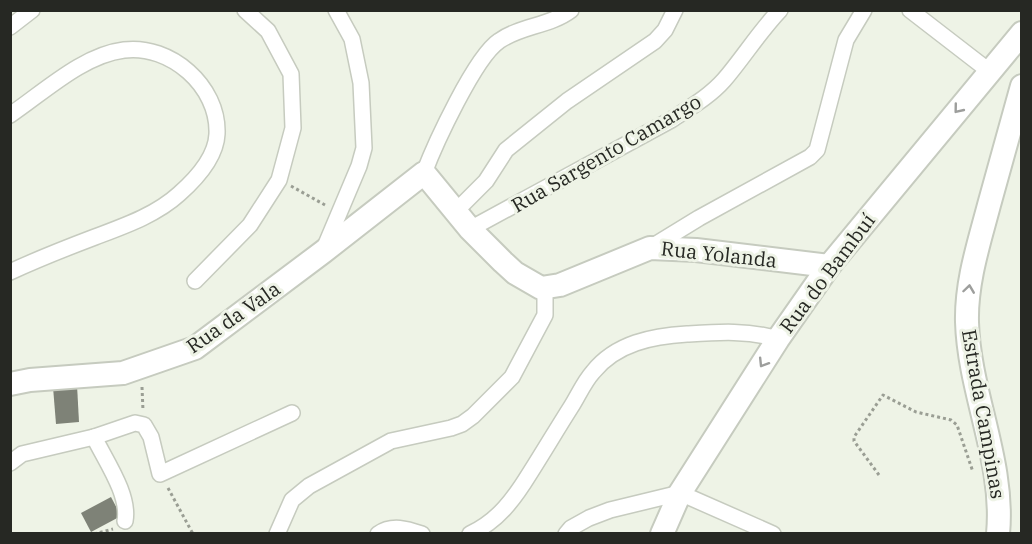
<svg xmlns="http://www.w3.org/2000/svg" width="1032" height="544" viewBox="0 0 1032 544" font-family="'IBM Plex Serif',serif">
  <style>
    .building { fill: #7e8277 }
    .lines { fill: none; stroke-linecap: round; stroke-linejoin: round }
    .street-casing { stroke: #c6cbbf; stroke-width: 18 }
    .secondary-casing { stroke: #c6cbbf; stroke-width: 26 }
    .path { stroke: #9a9e94; stroke-width: 3; stroke-dasharray: 3 3; stroke-linecap: butt }
    .street { stroke: #fff; stroke-width: 15 }
    .secondary { stroke: #fff; stroke-width: 22 }
    .oneway { stroke: #9d9e9c }
    .labels { text-anchor: middle; dominant-baseline: central; stroke-width: 6; stroke-linejoin: round; paint-order: stroke }
    .street-label { font-size: 20px; fill: #262823; stroke: #eef3e6 }
  </style>
  <rect width="100%" height="100%" fill="#eef3e6"/>
  <g class="building">
    <path d="M77,385L79,422L56,424L53,387Z"/>
    <path d="M111,497L121,516L91,532L81,513Z"/>
  </g>
  <g class="lines">
    <defs>
      <g id="street">
        <path d="M910,10L989,71"/>
        <path d="M10,27L32,10"/>
        <path d="M10,115C44,92 83,55 124,50C170,44 219,86 217,134C216,157 196,179 179,194C156,215 124,226 95,237C66,248 38,259 10,272"/>
        <path d="M424,173C435,144 475,57 499,41C520,26 550,26 571,10"/>
        <path d="M456,211L486,181L506,150L567,101L655,41L665,30L675,10"/>
        <path d="M470,229L671,120C689,108 709,97 724,80C743,58 759,32 780,10"/>
        <path d="M650,248L699,218L810,157L817,150L846,40L864,10"/>
        <path d="M324,249L359,166L364,148L361,83L352,39L336,10"/>
        <path d="M195,281L250,225L279,180L293,128L291,74L268,31L245,10"/>
        <path d="M94,437C105,460 130,495 125,521"/>
        <path d="M10,463L22,454L94,437L135,423L144,425L151,437L160,474L292,413"/>
        <path d="M277,534L292,500L309,486L391,441L451,428L462,424L473,416L512,377L545,315V297L541,288"/>
        <path d="M378,534C392,524 407,529 422,534"/>
        <path d="M470,534C498,521 514,499 530,473C544,451 557,429 571,407C578,396 584,382 593,372C616,343 653,336 687,334C719,332 748,330 778,339"/>
        <path d="M566,534L571,528L589,518L610,510L680,493L773,534"/>
      </g>
      <g id="secondary">
        <path d="M10,384L30,380L123,373L195,348L323,252L424,173L470,229L503,262L515,273L541,288L560,285L650,248L696,250L829,266"/>
        <path d="M662,534L680,493L778,339L829,266L1022,33"/>
        <path d="M998,534C1005,462 969,393 967,322C966,282 979,243 989,205C1000,166 1011,126 1022,86"/>
      </g>
    </defs>
    <use href="#street" class="street-casing"/>
    <use href="#secondary" class="secondary-casing"/>
    <g class="path">
      <path d="M291,186L325,205"/>
      <path d="M142,387L143,411"/>
      <path d="M879,475L854,441V437L883,395L916,412L951,420L957,425L973,472"/>
      <path d="M168,488L193,534"/>
      <path d="M94,534L113,529"/>
    </g>
    <use href="#street" class="street"/>
    <use href="#secondary" class="secondary"/>
  </g>
  <defs><path id="oneway-chevron" d="M-2-3.5L2.5 0L-2 3.5" fill="none" stroke-width="1.6" stroke-linecap="round" stroke-linejoin="round" transform="scale(1.5)"/></defs>
  <g class="oneway">
    <use href="#oneway-chevron" transform="translate(958 109) rotate(129)"/>
    <use href="#oneway-chevron" transform="translate(969 289) rotate(-82)"/>
    <use href="#oneway-chevron" transform="translate(763 363) rotate(122)"/>
  </g>
  <g class="labels">
    <g class="street-label">
      <text transform="translate(606 153) rotate(-30)">Rua Sargento Camargo</text>
      <text transform="translate(719 254) rotate(6)">Rua Yolanda</text>
      <text transform="translate(827 273) rotate(-53)">Rua do Bambuí</text>
      <text transform="translate(233 317) rotate(-35)">Rua da Vala</text>
      <text transform="translate(984 414) rotate(80)">Estrada Campinas</text>
    </g>
  </g>
  <rect width="1032" height="544" fill="none" stroke="#262823" stroke-width="24"/>
</svg>
